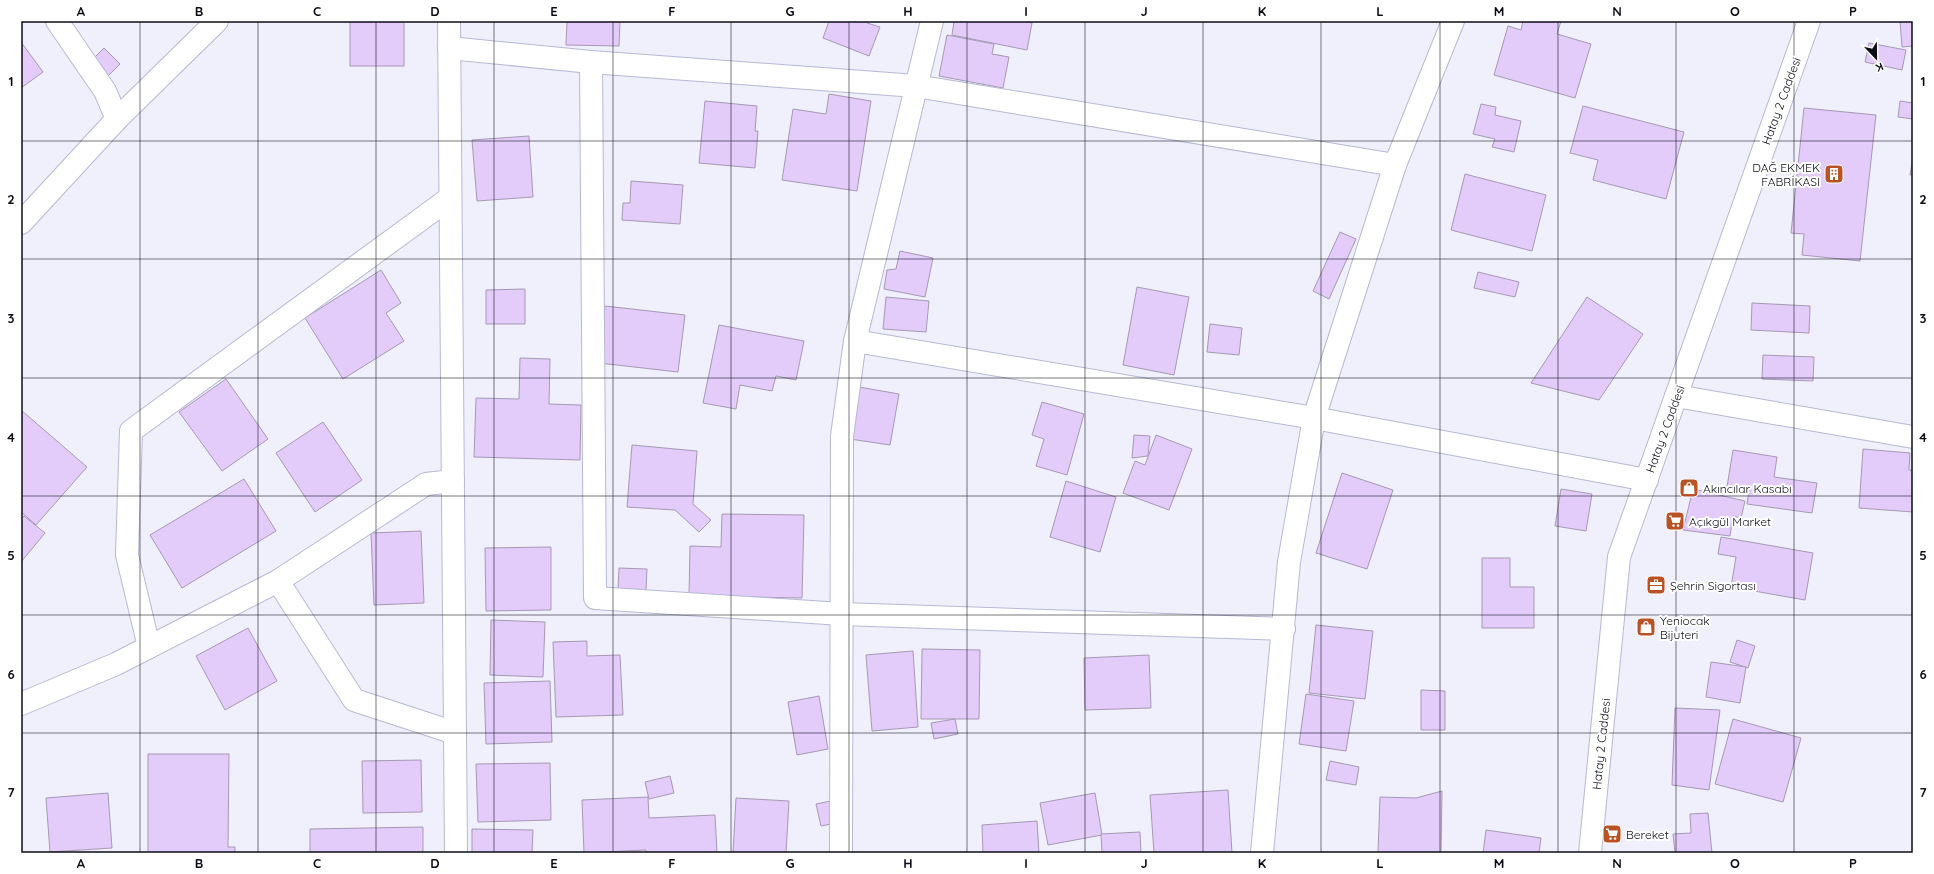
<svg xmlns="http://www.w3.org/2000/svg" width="1934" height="874" viewBox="0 0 1934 874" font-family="Quicksand,sans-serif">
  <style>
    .building { fill: #e3cbfa; stroke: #a699b3 }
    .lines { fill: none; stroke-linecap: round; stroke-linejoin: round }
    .minor-casing { stroke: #b7b8d5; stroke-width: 24 }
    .tertiary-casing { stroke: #b7b8d5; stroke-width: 24 }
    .minor { stroke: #fff; stroke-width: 22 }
    .tertiary { stroke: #fff; stroke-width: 22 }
    .grid { fill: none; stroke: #0d0d17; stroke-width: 1; stroke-opacity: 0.55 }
    .labels { text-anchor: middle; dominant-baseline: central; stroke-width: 4; stroke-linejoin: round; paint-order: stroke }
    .street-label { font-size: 12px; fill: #0d0d17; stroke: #fff }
    .poi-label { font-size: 12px; fill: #0d0d17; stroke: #fff; text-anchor: start }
    .neatline { fill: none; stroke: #0d0d17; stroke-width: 1.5 }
    .grid-label { font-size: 13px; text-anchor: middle; font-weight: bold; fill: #0d0d17 }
  </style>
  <rect width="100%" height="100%" fill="#eff0fc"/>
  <g class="building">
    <rect x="350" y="21" width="54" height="45"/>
    <path d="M567,21H620L619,46L566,45Z"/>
    <path d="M829,21H868L867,23L880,27L869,56L823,38Z"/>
    <path d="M954,21H1023L1032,23L1027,50L952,35Z"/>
    <path d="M1523,21H1561L1557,34L1591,44L1575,98L1494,75L1508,26L1521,30Z"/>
    <path d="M1900,21H1913V46L1902,47Z"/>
    <path d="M947,35L994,44L992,54L1009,57L1003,88L939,76Z"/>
    <path d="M21,42L43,72L21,88Z"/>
    <path d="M1869,43L1906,50L1902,70L1865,62Z"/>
    <path d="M104,48L120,64L107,77L91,61Z"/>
    <path d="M829,94L871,101L857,191L782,180L793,109L826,114Z"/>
    <path d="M705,101L757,106L755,131H758L755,168L699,163Z"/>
    <path d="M1900,101L1913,103V119L1898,117Z"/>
    <path d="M1481,104L1496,107L1495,115L1521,121L1514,152L1492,147L1495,139L1473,134Z"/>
    <path d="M1583,106L1684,132L1666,199L1593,180L1598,160L1570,153Z"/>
    <path d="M1804,108L1876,115L1860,261L1802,255L1804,234L1791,233Z"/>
    <path d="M529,136L533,197L477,201L472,140Z"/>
    <path d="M1913,156V175H1910Z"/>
    <path d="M1465,174L1546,195L1532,251L1451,230Z"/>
    <path d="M631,181L683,185L680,224L622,220L623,203H630Z"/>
    <path d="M1340,232L1356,239L1329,299L1313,291Z"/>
    <path d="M900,251L933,258L925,297L884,289L887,270L896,269Z"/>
    <path d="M381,270L401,303L386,313L404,341L343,379L305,318Z"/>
    <path d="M1478,272L1519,282L1515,297L1474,288Z"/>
    <path d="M1137,287L1189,297L1174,375L1123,365Z"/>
    <path d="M525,289V324H486V290Z"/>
    <path d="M886,297L929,301L926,332L883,329Z"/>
    <path d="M1587,297L1643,334L1599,400L1531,383Z"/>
    <path d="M1752,303L1810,306L1809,333L1751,330Z"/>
    <path d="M605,306L685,315L678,372L599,363Z"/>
    <path d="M1210,324L1242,328L1239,355L1207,352Z"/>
    <path d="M719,325L804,341L796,380L776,376L772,391L740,385L736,409L703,403Z"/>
    <path d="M1763,355L1814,357L1813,381L1762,379Z"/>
    <path d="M520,358L550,359L549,404L581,405L580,460L474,457L476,398L519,399Z"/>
    <path d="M226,379L268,439L222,471L179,412Z"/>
    <path d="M859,387L899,394L890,445L850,439Z"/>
    <path d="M1042,402L1084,414L1067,475L1036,466L1044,439L1032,435Z"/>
    <path d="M21,410L87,467L36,525L21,512Z"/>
    <path d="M323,422L362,480L315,512L276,453Z"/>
    <path d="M1134,435L1150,436L1148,456L1132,458Z"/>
    <path d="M1156,435L1192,449L1169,510L1123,493L1135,461L1145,465Z"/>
    <path d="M632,445L697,451L693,504L711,520L699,532L675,510L627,507Z"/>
    <path d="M1863,449L1910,453L1909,470H1913V512L1859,508Z"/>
    <path d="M1733,450L1777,457L1774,477L1817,483L1812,513L1747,504L1749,490L1727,487Z"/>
    <path d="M1342,473L1393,490L1367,569L1316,553Z"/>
    <path d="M244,479L276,531L182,588L150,535Z"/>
    <path d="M1066,481L1116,497L1100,552L1050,537Z"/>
    <path d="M1561,489L1592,494L1586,531L1555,526Z"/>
    <path d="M1693,489L1745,501L1741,518L1733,516L1730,536L1683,530Z"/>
    <path d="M722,514L804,515L802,598L689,596L690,546L721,547Z"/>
    <path d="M24,516L45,533L21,562V519Z"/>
    <path d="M421,531L424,603L374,605L371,533Z"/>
    <path d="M1721,537L1813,553L1805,600L1731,587L1736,557L1718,554Z"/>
    <path d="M551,547V610L486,611L485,548Z"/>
    <path d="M1482,558H1510V587H1534V628H1482Z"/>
    <path d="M619,568L647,569L646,590L618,589Z"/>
    <path d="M491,620L545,622L543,677L490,675Z"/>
    <path d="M1316,625L1373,631L1365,699L1309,693Z"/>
    <path d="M248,628L277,681L225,710L196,656Z"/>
    <path d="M1737,640L1755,646L1748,668L1730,662Z"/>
    <path d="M587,641V656L620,655L623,715L556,717L553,642Z"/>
    <path d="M922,649L980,650L979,719H921Z"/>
    <path d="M913,651L918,727L872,731L866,655Z"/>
    <path d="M1149,655L1151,708L1085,710L1084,658Z"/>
    <path d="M1711,662L1746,667L1740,703L1706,697Z"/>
    <path d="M550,681L552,742L486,744L484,683Z"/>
    <path d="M1421,690L1445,691V730H1421Z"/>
    <path d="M1306,694L1354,701L1346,751L1299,744Z"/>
    <path d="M819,696L828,749L797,755L788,702Z"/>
    <path d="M1675,708L1720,710L1709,790L1672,785Z"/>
    <path d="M955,719L958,734L934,739L931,723Z"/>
    <path d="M1733,719L1801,738L1783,802L1715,784Z"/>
    <path d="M148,754H229L228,847H235V853H148Z"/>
    <path d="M421,760L422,812L363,813L362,761Z"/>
    <path d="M1330,761L1359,767L1356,785L1326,780Z"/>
    <path d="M550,763L551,820L478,822L476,764Z"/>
    <path d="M670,776L674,793L649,799L645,782Z"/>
    <path d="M1228,790L1232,853H1154L1150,795Z"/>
    <path d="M1442,791L1441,853H1378L1380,797L1416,798Z"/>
    <path d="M108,793L112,848L50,852L46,798Z"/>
    <path d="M1095,793L1102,835L1048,845L1040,803Z"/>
    <path d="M648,797L649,818L715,815L717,853H646V850L584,853L582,800Z"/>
    <path d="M736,798L789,801L786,853H733Z"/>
    <path d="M831,801L836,823L821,826L816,804Z"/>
    <path d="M1708,813L1712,853H1675L1673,834L1691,833L1690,814Z"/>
    <path d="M1037,821L1039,853H983L982,825Z"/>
    <path d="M423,827V853H310V829Z"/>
    <path d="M472,829L533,830L532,853H472Z"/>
    <path d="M1486,830L1541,838L1539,853H1483Z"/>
    <path d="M1140,832L1141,853H1102L1101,834Z"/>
  </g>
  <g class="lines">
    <defs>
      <g id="minor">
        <path d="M57,21L105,91L117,119"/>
        <path d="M449,21L456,853"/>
        <path d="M449,48L591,62L916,86L1395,165"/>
        <path d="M591,62L595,598L842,614L1284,629"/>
        <path d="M21,223L117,119L217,21"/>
        <path d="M855,341L932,21"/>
        <path d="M1676,396L1913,437"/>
        <path d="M453,481L426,484L278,581L354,700L455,733"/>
        <path d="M149,647L127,555L131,431L450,198"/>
        <path d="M21,704L116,664L278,581"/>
        <path d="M841,853L842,436L855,341L1314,418L1647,480"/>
        <path d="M1262,853L1289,562L1314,418L1395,165L1453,21"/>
      </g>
      <path id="tertiary" d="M1590,853L1619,557L1809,21"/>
    </defs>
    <use href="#minor" class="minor-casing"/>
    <use href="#tertiary" class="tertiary-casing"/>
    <use href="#minor" class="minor"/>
    <use href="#tertiary" class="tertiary"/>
  </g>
  <path class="grid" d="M140,21V853M258,21V853M376,21V853M494,21V853M613,21V853M731,21V853M849,21V853M967,21V853M1085,21V853M1203,21V853M1321,21V853M1440,21V853M1558,21V853M1676,21V853M1794,21V853M21,141H1913M21,259H1913M21,378H1913M21,496H1913M21,615H1913M21,733H1913"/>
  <defs>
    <symbol id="building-square" viewBox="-11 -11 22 22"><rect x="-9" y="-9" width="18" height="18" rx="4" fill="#b95325" stroke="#fff"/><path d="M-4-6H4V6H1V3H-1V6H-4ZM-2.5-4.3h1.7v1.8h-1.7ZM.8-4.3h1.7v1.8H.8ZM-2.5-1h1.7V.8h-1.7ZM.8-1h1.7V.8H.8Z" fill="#fff"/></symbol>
    <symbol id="shop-square" viewBox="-11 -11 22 22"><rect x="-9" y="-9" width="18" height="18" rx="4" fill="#b95325" stroke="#fff"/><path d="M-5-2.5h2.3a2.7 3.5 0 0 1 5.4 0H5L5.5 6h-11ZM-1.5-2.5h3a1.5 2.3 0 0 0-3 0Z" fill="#fff"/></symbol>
    <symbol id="supermarket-square" viewBox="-11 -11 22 22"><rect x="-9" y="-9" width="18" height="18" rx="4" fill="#b95325" stroke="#fff"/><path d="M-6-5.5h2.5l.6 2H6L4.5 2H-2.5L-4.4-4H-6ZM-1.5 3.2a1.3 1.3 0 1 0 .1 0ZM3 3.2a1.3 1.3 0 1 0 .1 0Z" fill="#fff"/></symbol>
    <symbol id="office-square" viewBox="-11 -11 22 22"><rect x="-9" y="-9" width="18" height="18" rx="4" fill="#b95325" stroke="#fff"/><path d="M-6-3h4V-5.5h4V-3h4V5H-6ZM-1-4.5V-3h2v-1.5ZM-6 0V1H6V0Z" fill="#fff"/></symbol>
  </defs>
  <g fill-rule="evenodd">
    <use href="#building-square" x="1823" y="163" width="22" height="22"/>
    <use href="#shop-square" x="1678" y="477" width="22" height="22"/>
    <use href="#supermarket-square" x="1664" y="510" width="22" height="22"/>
    <use href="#office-square" x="1645" y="574" width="22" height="22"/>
    <use href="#shop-square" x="1635" y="616" width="22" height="22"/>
    <use href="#supermarket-square" x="1601" y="823" width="22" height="22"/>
  </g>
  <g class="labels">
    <g class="street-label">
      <text transform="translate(1781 101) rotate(-70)">Hatay 2 Caddesi</text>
      <text transform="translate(1665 429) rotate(-70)">Hatay 2 Caddesi</text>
      <text transform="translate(1601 744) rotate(-84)">Hatay 2 Caddesi</text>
    </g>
    <g class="poi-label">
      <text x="1820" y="167" text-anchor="end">DAĞ EKMEK<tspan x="1820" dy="14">FABRİKASI</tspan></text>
      <text x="1703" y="488">Akıncılar Kasabı</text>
      <text x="1689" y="521">Açıkgül Market</text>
      <text x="1670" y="585">Şehrin Sigortası</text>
      <text x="1660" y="620">Yeniocak<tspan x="1660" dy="14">Bijuteri</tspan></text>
      <text x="1626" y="834">Bereket</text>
    </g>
  </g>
  <rect width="1934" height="874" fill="none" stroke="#ffffff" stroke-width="44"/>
  <g transform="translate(1876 58) rotate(158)" stroke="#ffffff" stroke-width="3" paint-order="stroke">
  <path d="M0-3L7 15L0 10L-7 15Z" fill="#0d0d17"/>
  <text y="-6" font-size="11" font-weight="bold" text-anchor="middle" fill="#0d0d17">K</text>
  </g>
  <rect x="22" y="22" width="1890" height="830" class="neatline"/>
  <g class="grid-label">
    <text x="81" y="16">A</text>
    <text x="199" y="16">B</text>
    <text x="317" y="16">C</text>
    <text x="435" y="16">D</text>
    <text x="554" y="16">E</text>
    <text x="672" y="16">F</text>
    <text x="790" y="16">G</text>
    <text x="908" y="16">H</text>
    <text x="1026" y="16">I</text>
    <text x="1144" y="16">J</text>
    <text x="1262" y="16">K</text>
    <text x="1380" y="16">L</text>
    <text x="1499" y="16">M</text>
    <text x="1617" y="16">N</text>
    <text x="1735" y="16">O</text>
    <text x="1853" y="16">P</text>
    <text x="11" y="86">1</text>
    <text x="1923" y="86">1</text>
    <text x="11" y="204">2</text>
    <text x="1923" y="204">2</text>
    <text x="11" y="323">3</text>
    <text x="1923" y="323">3</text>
    <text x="11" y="442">4</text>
    <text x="1923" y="442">4</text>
    <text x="11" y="560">5</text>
    <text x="1923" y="560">5</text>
    <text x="11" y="679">6</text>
    <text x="1923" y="679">6</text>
    <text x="11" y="797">7</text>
    <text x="1923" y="797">7</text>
    <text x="81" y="868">A</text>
    <text x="199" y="868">B</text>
    <text x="317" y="868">C</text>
    <text x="435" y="868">D</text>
    <text x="554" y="868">E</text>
    <text x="672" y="868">F</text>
    <text x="790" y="868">G</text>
    <text x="908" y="868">H</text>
    <text x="1026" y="868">I</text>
    <text x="1144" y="868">J</text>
    <text x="1262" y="868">K</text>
    <text x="1380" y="868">L</text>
    <text x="1499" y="868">M</text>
    <text x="1617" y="868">N</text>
    <text x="1735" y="868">O</text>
    <text x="1853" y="868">P</text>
  </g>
</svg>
